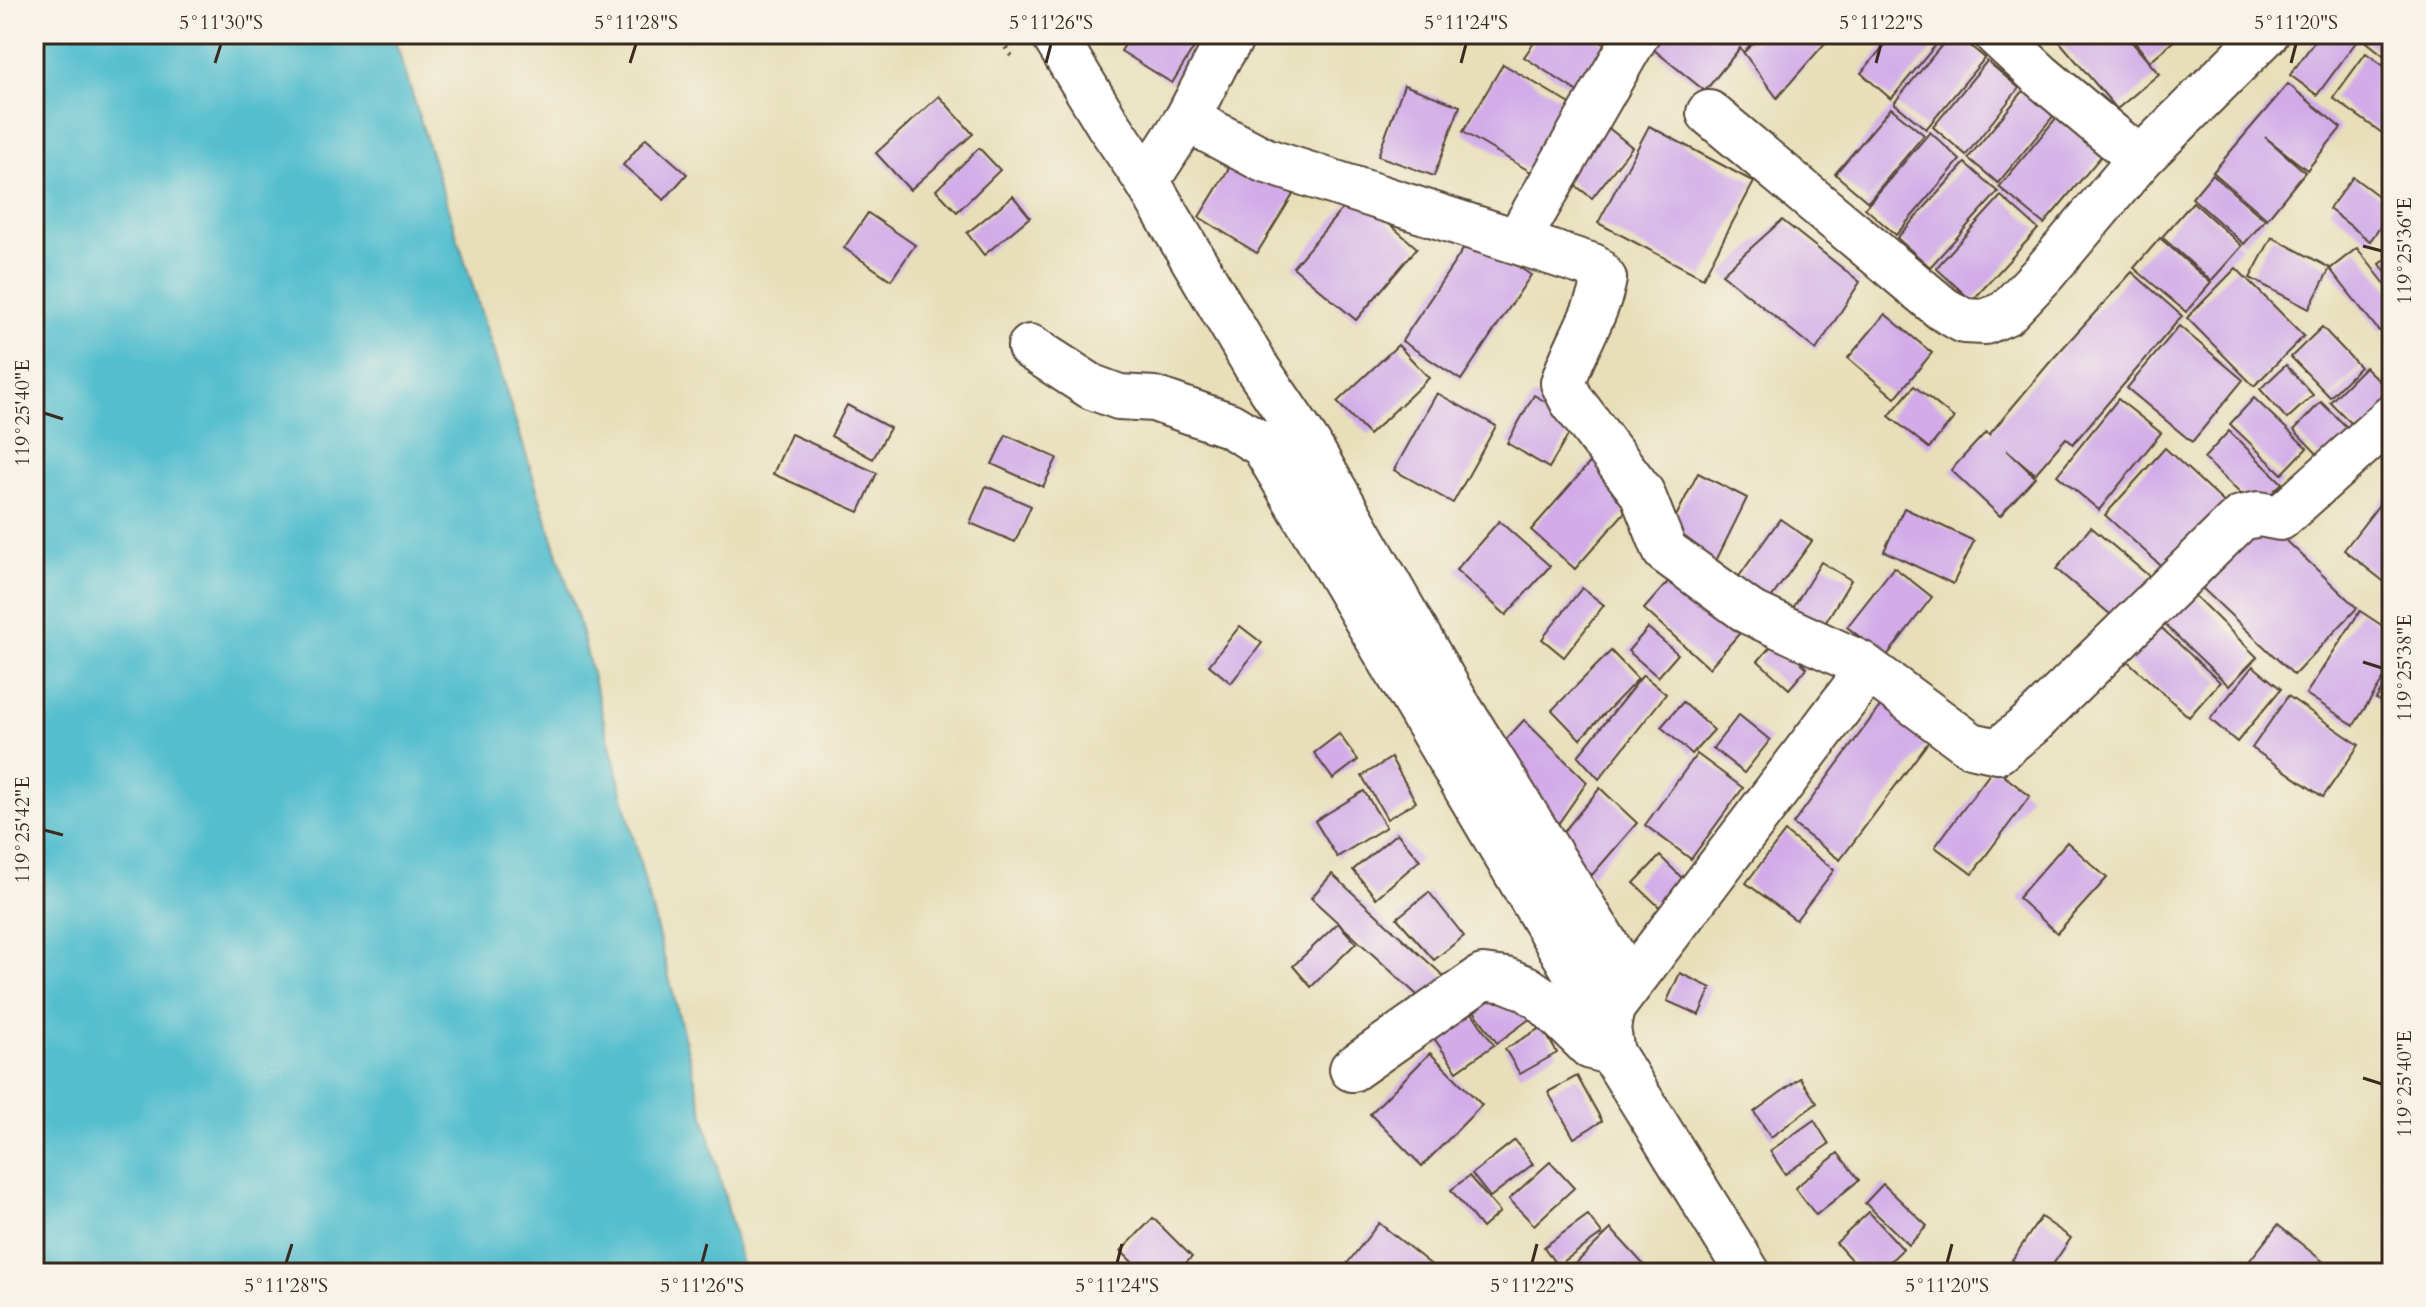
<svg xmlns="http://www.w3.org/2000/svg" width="2426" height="1307" viewBox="0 0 2426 1307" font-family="Cardo,serif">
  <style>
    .water { fill: #53bece; stroke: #477476; stroke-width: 2 }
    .building { fill: #d2abe8 }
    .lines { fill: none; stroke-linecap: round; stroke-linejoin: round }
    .minor-casing { stroke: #554535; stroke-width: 48 }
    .path { stroke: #554535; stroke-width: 5; stroke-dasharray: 2 6; stroke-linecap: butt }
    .minor { stroke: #fff; stroke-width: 44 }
    .ticks { fill: none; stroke: #3b2a1e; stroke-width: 3 }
    .neatline { fill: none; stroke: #3b2a1e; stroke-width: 3 }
    .ticks-label { font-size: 20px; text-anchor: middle; fill: #3b2a1e }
  </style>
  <rect width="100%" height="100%" fill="#f7f3e8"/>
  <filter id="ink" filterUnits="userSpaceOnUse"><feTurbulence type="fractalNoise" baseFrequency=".0125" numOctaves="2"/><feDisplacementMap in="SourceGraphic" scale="16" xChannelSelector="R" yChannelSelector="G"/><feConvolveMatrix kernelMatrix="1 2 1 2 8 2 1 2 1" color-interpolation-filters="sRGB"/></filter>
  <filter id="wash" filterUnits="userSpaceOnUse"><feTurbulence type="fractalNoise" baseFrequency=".006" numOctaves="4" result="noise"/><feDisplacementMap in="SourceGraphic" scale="32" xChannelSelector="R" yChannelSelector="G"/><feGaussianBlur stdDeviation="1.8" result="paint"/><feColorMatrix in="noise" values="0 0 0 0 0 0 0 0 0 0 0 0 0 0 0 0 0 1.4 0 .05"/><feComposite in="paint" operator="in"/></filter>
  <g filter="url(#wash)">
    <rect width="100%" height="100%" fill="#e7dfb9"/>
    <path class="water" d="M34,34H393L578,619L744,1273H34Z"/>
    <g id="blocks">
      <g class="building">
        <path d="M679,34H697L686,42Z"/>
        <path d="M1132,34H1176L1195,46L1172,83L1121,51Z"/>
        <path d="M1540,34H1588L1614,50L1584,96L1524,57Z"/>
        <path d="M1665,34H1759L1744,52L1763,34H1833L1777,98L1740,48L1705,91L1653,49Z"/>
        <path d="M1894,34H1945L1891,99L1861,73Z"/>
        <path d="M1951,34H1956L1985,58L1926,129L1894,103Z"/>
        <path d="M2053,34H2125L2159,74L2117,109Z"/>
        <path d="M2128,34H2182L2150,61Z"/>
        <path d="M2320,34H2354L2359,38L2317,95L2290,75Z"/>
        <path d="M2367,34H2392V62L2363,39Z"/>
        <path d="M2366,53L2392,72V140L2333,98Z"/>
        <path d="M1987,61L2019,88L1966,155L1933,127Z"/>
        <path d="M1503,64L1587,114L1548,182L1463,132Z"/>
        <path d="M2288,84L2341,128L2307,170L2265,137L2305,172L2267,219L2213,172Z"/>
        <path d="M1404,85L1460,106L1434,176L1378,156Z"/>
        <path d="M2025,89L2055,114L1998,183L1968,158Z"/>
        <path d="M939,96L973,134L910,190L876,153Z"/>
        <path d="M1891,108L1924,135L1868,202L1835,174Z"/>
        <path d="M2057,117L2103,154L2044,224L1999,187Z"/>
        <path d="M1600,121L1632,147L1592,198L1559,173Z"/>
        <path d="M1649,126L1754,182L1703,278L1598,223Z"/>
        <path d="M1930,132L1960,160L1896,235L1865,208Z"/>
        <path d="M646,138L687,174L664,200L623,165Z"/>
        <path d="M979,148L1000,170L957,212L936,190Z"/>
        <path d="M1236,157L1294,193L1257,253L1199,217Z"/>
        <path d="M1965,163L1998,192L1930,267L1897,238Z"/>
        <path d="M2212,174L2265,220L2244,244L2192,198Z"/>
        <path d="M2353,177L2392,206V211L2370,241L2329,209Z"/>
        <path d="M1355,194L1417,248L1356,320L1293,267Z"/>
        <path d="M1013,196L1030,217L984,255L967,233Z"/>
        <path d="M2001,196L2038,229L1972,301L1936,268Z"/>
        <path d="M2193,202L2242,246L2211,281L2162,237Z"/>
        <path d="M868,213L915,245L891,280L844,248Z"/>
        <path d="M1782,220L1860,282L1816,350L1722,274Z"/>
        <path d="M1472,236L1531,275L1461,380L1402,341Z"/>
        <path d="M2272,237L2330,268L2309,309L2250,278Z"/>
        <path d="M2160,238L2211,283L2186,312L2134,268Z"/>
        <path d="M2357,248L2392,293V321L2379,331L2330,269Z"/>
        <path d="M2392,255V281L2380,264Z"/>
        <path d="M2236,268L2304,336L2254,386L2187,318Z"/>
        <path d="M2132,272L2182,316L2073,444L2066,438L2035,474L2007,450L2035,477L2000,516L1951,470L1986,432L1989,435L2050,362Z"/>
        <path d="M1885,314L1932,353L1895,398L1848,358Z"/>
        <path d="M2179,326L2243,380L2192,442L2127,388Z"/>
        <path d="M2322,327L2360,367L2330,397L2291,357Z"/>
        <path d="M1398,345L1429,378L1369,435L1337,402Z"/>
        <path d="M2286,365L2313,395L2287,419L2260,389Z"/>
        <path d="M2365,367L2392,394V403L2362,434L2330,402Z"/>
        <path d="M1914,386L1954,418L1929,448L1889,416Z"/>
        <path d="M1437,393L1496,426L1453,503L1394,470Z"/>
        <path d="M1534,395L1577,420L1549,468L1507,443Z"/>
        <path d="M2254,398L2307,448L2282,474L2230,424Z"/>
        <path d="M2118,399L2161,433L2099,510L2057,475Z"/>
        <path d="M2321,402L2357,437L2329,466L2294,430Z"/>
        <path d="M847,405L890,428L873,459L831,436Z"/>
        <path d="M2229,431L2282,483L2256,509L2204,458Z"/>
        <path d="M791,434L877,473L859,512L773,474Z"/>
        <path d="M1006,435L1057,458L1043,487L992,464Z"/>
        <path d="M2165,448L2229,507L2169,573L2105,515Z"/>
        <path d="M1594,458L1638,497L1575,569L1531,530Z"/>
        <path d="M1698,473L1747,498L1714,565L1664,540Z"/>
        <path d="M986,486L1031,506L1015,542L970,523Z"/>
        <path d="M2392,488V588L2344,550Z"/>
        <path d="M1904,508L1974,541L1953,584L1884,551Z"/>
        <path d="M2263,518L2357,608L2294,675L2199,585Z"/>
        <path d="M1780,519L1812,541L1766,605L1735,582Z"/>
        <path d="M1499,521L1550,566L1506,615L1456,570Z"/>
        <path d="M2091,527L2156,582L2122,624L2056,569Z"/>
        <path d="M1821,562L1851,580L1815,640L1785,621Z"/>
        <path d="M1681,567L1746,626L1709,668L1644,609Z"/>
        <path d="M1894,567L1932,597L1886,657L1847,627Z"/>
        <path d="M1582,588L1604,605L1564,657L1542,639Z"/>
        <path d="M2189,590L2257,657L2229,686L2160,620Z"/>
        <path d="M2360,611L2392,632V666L2354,725L2306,694Z"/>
        <path d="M2154,621L2220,682L2189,717L2122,656Z"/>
        <path d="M1240,626L1262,643L1231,683L1209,665Z"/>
        <path d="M1648,628L1678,654L1658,677L1628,651Z"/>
        <path d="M1777,639L1807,668L1789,689L1758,661Z"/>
        <path d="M1611,651L1638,679L1580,739L1552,710Z"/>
        <path d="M2253,666L2281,689L2237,742L2210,719Z"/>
        <path d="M2392,673V709L2376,699Z"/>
        <path d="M1643,675L1666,694L1599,779L1578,756Z"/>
        <path d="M1890,693L1938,729L1840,860L1793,824Z"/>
        <path d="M2288,696L2359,745L2323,797L2252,748Z"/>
        <path d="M1683,702L1714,730L1692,754L1661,727Z"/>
        <path d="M1739,715L1770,740L1744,773L1713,748Z"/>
        <path d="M1524,720L1587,782L1536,856L1477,771Z"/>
        <path d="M1339,734L1358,760L1333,779L1314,753Z"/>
        <path d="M1697,754L1743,788L1691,859L1645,825Z"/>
        <path d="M1391,758L1416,802L1387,819L1362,776Z"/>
        <path d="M1994,768L2030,796L1972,874L1935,847Z"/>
        <path d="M1600,788L1637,823L1592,875L1555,842Z"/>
        <path d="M1364,791L1386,827L1337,857L1315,821Z"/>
        <path d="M1785,832L1834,870L1796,920L1746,883Z"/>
        <path d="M1397,833L1420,860L1376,898L1353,870Z"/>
        <path d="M2067,842L2107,878L2057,933L2018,898Z"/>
        <path d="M1660,856L1693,889L1668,915L1634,883Z"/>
        <path d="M1332,874L1449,981L1428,1005L1311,898Z"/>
        <path d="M1429,892L1464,936L1434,960L1397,918Z"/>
        <path d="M1338,923L1356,943L1311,987L1293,966Z"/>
        <path d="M1680,973L1711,988L1699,1015L1667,1001Z"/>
        <path d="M1502,990L1531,1018L1497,1043L1467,1001Z"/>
        <path d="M1460,995L1494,1045L1457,1071L1422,1021Z"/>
        <path d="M1542,1027L1557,1053L1520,1074L1505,1049Z"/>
        <path d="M1430,1053L1482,1105L1422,1166L1370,1114Z"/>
        <path d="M1577,1076L1602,1121L1574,1138L1548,1092Z"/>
        <path d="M1800,1078L1817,1103L1771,1137L1754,1112Z"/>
        <path d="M1814,1120L1829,1144L1785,1174L1770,1151Z"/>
        <path d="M1515,1140L1533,1164L1490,1197L1472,1174Z"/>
        <path d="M1838,1153L1859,1180L1816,1215L1795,1188Z"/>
        <path d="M1550,1162L1574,1188L1534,1225L1509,1199Z"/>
        <path d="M1469,1176L1500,1212L1482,1228L1451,1190Z"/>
        <path d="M1883,1184L1927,1226L1909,1245L1865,1203Z"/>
        <path d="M1869,1212L1903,1249L1878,1273H1863L1836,1243Z"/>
        <path d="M1588,1215L1602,1234L1557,1266L1544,1247Z"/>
        <path d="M2041,1217L2071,1238L2047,1273H2032L2012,1260Z"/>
        <path d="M1153,1218L1192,1257L1176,1273H1143L1121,1251Z"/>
        <path d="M1379,1223L1439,1271L1437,1273H1356L1346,1265Z"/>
        <path d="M2278,1225L2337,1273H2265L2250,1260Z"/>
        <path d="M1611,1229L1644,1265L1636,1273H1566Z"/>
      </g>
    </g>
  </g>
  <g filter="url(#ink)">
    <use href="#blocks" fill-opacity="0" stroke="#554535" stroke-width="2"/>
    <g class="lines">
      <defs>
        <g id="minor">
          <path d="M1053,34L1108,124L1147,181L1257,368L1309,445L1454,699L1614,957L1618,977L1608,1028L1612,1053L1748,1273"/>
          <path d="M1996,34L2041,76L2140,159"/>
          <path d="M1709,113L1943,309L1964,321L1985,322L2006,313L2044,273L2140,159L2266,34"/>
          <path d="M1187,119L1264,160L1593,266L1604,279C1597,316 1574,347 1563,383L1572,401L1642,493L1665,551L1749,612L1860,663L1971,745L1998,751L2032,723L2241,518L2259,514L2280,518L2392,417"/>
          <path d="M1147,181L1187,119L1218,59L1234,34"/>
          <path d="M1518,240L1637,34"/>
          <path d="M1030,347L1092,387L1119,397L1154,399L1229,425L1263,445L1608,1028"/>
          <path d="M1612,1008L1868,670"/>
          <path d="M1352,1069L1483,977L1506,980L1526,988L1542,999L1591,1047L1612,1053"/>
        </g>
      </defs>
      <use href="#minor" class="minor-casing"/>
      <path class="path" d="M997,34L1012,57"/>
      <use href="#minor" class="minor"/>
    </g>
  </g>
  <path class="ticks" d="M215,63L221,44M630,63L636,44M1046,63L1051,44M1461,63L1466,44M1876,63L1881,44M2291,63L2296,44M2363,246L2382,251M44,413L63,419M2363,662L2382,668M44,830L63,835M2363,1078L2382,1084M286,1263L292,1244M702,1263L707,1244M1117,1263L1122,1244M1532,1263L1537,1244M1947,1263L1952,1244"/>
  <rect width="2426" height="1307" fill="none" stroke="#f7f3e8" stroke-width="88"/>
  <rect x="44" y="44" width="2338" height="1219" class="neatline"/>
  <g class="ticks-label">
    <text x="221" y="29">5°11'30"S</text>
    <text x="636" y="29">5°11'28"S</text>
    <text x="1051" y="29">5°11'26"S</text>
    <text x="1466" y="29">5°11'24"S</text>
    <text x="1881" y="29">5°11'22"S</text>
    <text x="2296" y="29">5°11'20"S</text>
    <text transform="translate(2404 251) rotate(-90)" y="7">119°25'36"E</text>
    <text transform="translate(22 413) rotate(-90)" y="7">119°25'40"E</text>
    <text transform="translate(2404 668) rotate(-90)" y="7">119°25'38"E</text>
    <text transform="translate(22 830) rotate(-90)" y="7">119°25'42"E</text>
    <text transform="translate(2404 1084) rotate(-90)" y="7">119°25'40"E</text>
    <text x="286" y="1292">5°11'28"S</text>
    <text x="702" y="1292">5°11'26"S</text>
    <text x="1117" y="1292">5°11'24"S</text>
    <text x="1532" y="1292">5°11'22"S</text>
    <text x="1947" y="1292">5°11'20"S</text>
  </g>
</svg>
